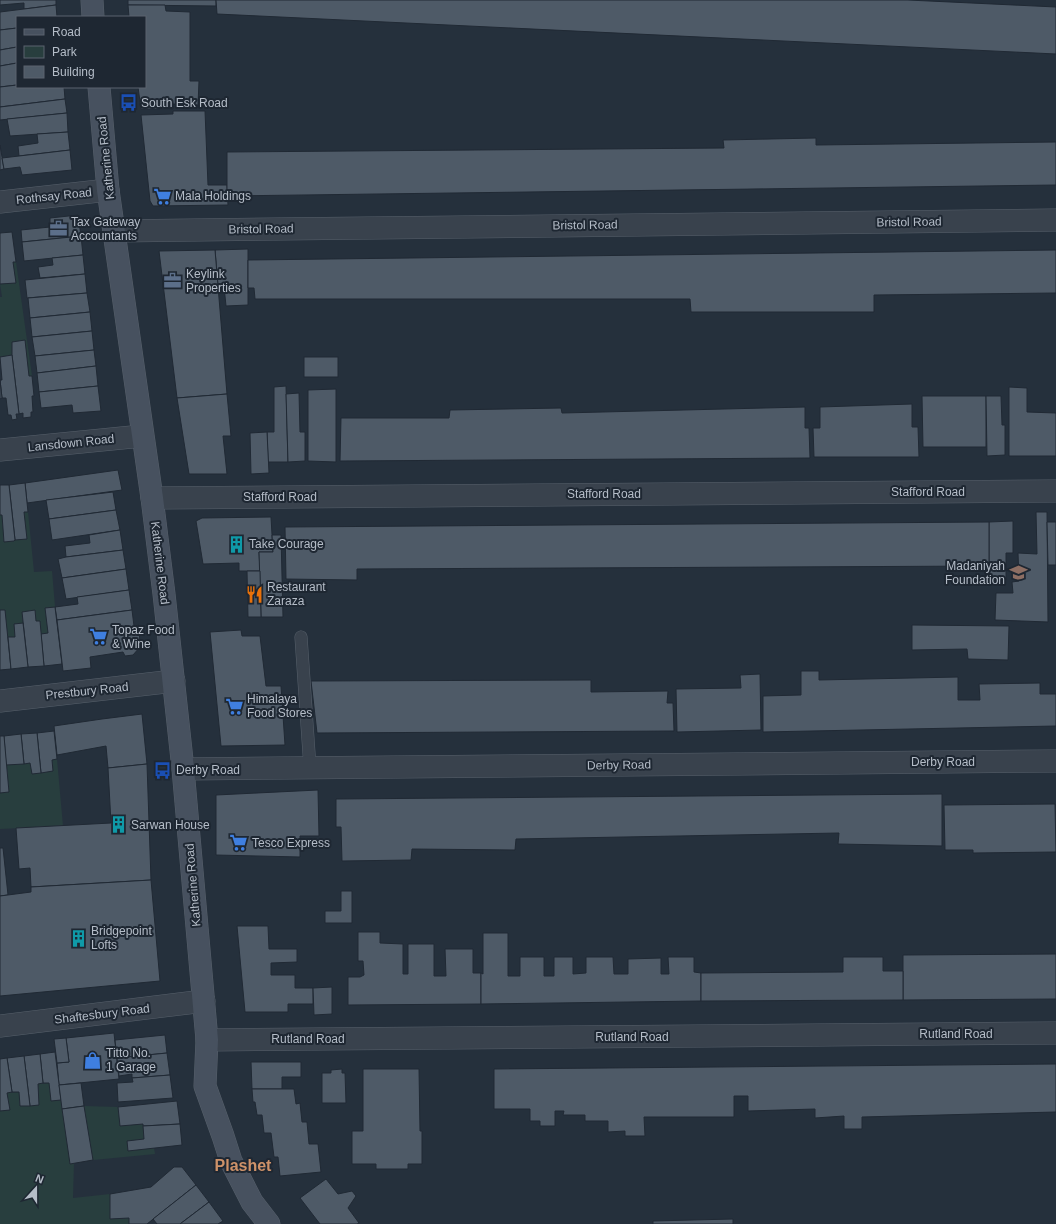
<svg xmlns="http://www.w3.org/2000/svg" width="1056" height="1224" viewBox="0 0 1056 1224" font-family="Helvetica,sans-serif">
  <style>
    .green { fill: #283e3e }
    .building { fill: #4e5a67; stroke: #202934 }
    .lines { fill: none; stroke-linecap: round; stroke-linejoin: round }
    .service-casing { stroke: #57606b; stroke-width: 13 }
    .minor-casing { stroke: #57606b; stroke-width: 23 }
    .secondary-casing { stroke: #57606b; stroke-width: 23 }
    .service { stroke: #39424d; stroke-width: 12 }
    .minor { stroke: #39424d; stroke-width: 22 }
    .secondary { stroke: #47515f; stroke-width: 22 }
    .labels { text-anchor: middle; dominant-baseline: central; stroke-width: 4; stroke-linejoin: round; paint-order: stroke }
    .poi-label { font-size: 12px; fill: #b5bdc8; stroke: #1e2732; text-anchor: start }
    .street-label { font-size: 12px; fill: #b5bdc8; stroke: #1e2732 }
    .district-label { font-size: 16px; font-weight: bold; fill: #ce9269; stroke: #1e2732 }
  </style>
  <rect width="100%" height="100%" fill="#25303c"/>
  <g class="green">
    <path d="M13,262H16L32,376H29L25,340L12,342V355L0,357V297H2L0,284L16,283Z"/>
    <path d="M24,512H28L34,572L52,571L55,607L45,608L48,633L41,634L44,666L40,621H36L35,611L22,612L23,623L14,624L15,637H8L5,610H0V515H2L4,541L27,539Z"/>
    <path d="M57,759L63,826L0,829V790L6,765L30,763L32,774L53,771L52,760Z"/>
    <path d="M49,1083L51,1101L61,1100L70,1164L74,1163L73,1198L110,1194V1219L129,1218V1224H0V1111L10,1110L7,1093L19,1092L20,1106L39,1105L38,1084Z"/>
    <path d="M84,1106L118,1107L120,1126L143,1124L144,1139L127,1141L128,1151L154,1148L155,1154L93,1160Z"/>
  </g>
  <g class="building">
    <path d="M0,0H56V5L24,9V3L0,5Z"/>
    <path d="M128,0H216V6L128,5Z"/>
    <path d="M216,0H908L1056,7V54L217,14Z"/>
    <path d="M56,5L57,17H17V28L0,30V12Z"/>
    <path d="M128,5H165L166,11L190,12V81H199L198,105L173,104V109H141L138,87H145V17H129Z"/>
    <path d="M17,28V47L0,50V30Z"/>
    <path d="M17,47V63L0,66V50Z"/>
    <path d="M17,63V85L0,87V66Z"/>
    <path d="M17,85V87H64L65,99L0,107V87Z"/>
    <path d="M65,99L67,113L0,120V107Z"/>
    <path d="M173,111H205L208,185H227L228,205L153,206L150,201L141,115L173,114Z"/>
    <path d="M67,113L68,132L10,136L7,119Z"/>
    <path d="M68,132L70,150L19,156L18,146L38,143L37,134Z"/>
    <path d="M816,138V145L1056,142V185L227,196V152L724,148L723,140Z"/>
    <path d="M0,145L4,169L0,170Z"/>
    <path d="M70,150L72,170L22,175L20,167L4,169L2,158Z"/>
    <path d="M78,215L81,236L22,242L21,230L50,227V218Z"/>
    <path d="M12,232L16,262H13L16,283L0,284V233Z"/>
    <path d="M81,236L83,255L24,261L22,242Z"/>
    <path d="M248,249V305L226,306L224,286H218L215,250Z"/>
    <path d="M215,250L227,394L177,398L159,251Z"/>
    <path d="M1056,250V293L874,295V312H691L690,299H255L254,288H248V260Z"/>
    <path d="M83,255L85,274L40,278L38,267L53,265L52,258Z"/>
    <path d="M85,274L87,293L27,298L25,280Z"/>
    <path d="M87,293L90,312L30,318L28,298Z"/>
    <path d="M90,312L92,331L32,337L30,318Z"/>
    <path d="M92,331L94,350L35,356L32,337Z"/>
    <path d="M25,340L29,376H32L34,396H32L33,412H31V417L23,418V413L19,414L12,355V342Z"/>
    <path d="M94,350L96,366L37,373L35,356Z"/>
    <path d="M12,355L19,414H16L17,419L12,420L11,415H8L6,398H2L0,380H2L0,357Z"/>
    <rect x="304" y="357" width="34" height="20"/>
    <path d="M96,366L98,386L39,392L37,373Z"/>
    <path d="M0,380L2,398L0,399Z"/>
    <path d="M98,386L101,411L73,413L72,405L41,408L39,392Z"/>
    <path d="M286,386L288,462H268L267,432H274V387Z"/>
    <path d="M1009,387L1027,388V412L1056,413V456H1009Z"/>
    <path d="M336,389V462L308,461V390Z"/>
    <path d="M299,393L300,432H305V461L288,462L286,394Z"/>
    <path d="M227,394L231,436H223L227,474H189L177,398Z"/>
    <path d="M922,396H986V447H923Z"/>
    <path d="M986,396H1001L1002,425H1005V455L987,456Z"/>
    <path d="M912,404V427H918L919,457H814L813,428H820V407Z"/>
    <path d="M805,407V428H809L810,458L340,461L341,418H449L450,410L561,408L562,413Z"/>
    <path d="M267,432L269,473L251,474L250,433Z"/>
    <path d="M118,470L122,490L27,503L25,483Z"/>
    <path d="M25,483L28,512H24L27,539L15,540L9,485Z"/>
    <path d="M0,485H9L15,540L14,541L4,542L2,515H0Z"/>
    <path d="M113,492L116,510L49,519L46,500Z"/>
    <path d="M116,510L120,530L52,540L49,519Z"/>
    <path d="M1036,512H1047L1048,622L995,620L996,593H1013L1012,582L1019,581L1018,553L1037,554Z"/>
    <path d="M271,517L273,552H259L260,571H239V563L203,564L196,521L202,518Z"/>
    <path d="M1013,521V553H1006V580L989,581V522Z"/>
    <path d="M989,522V566L357,569V580L286,579L285,527Z"/>
    <path d="M1047,522H1056V565H1048Z"/>
    <path d="M120,530L123,550L66,557L65,546L90,543L89,535Z"/>
    <path d="M272,535H281L283,617H261L259,552H273Z"/>
    <path d="M123,550L126,569L62,578L58,559L66,557Z"/>
    <path d="M126,569L129,590L66,599L62,578Z"/>
    <path d="M247,571H260L261,617H248Z"/>
    <path d="M129,590L132,610L57,620L55,607L78,604L77,597Z"/>
    <path d="M55,607L62,664L44,666L41,634L48,633L45,608Z"/>
    <path d="M0,610H5L11,669L0,670Z"/>
    <path d="M35,610L36,621H40L44,666L28,667L22,612Z"/>
    <path d="M132,610L134,626L139,625L140,647L133,655L125,656L123,652L90,657L91,668L63,671L57,620Z"/>
    <path d="M23,623L28,667L11,669L8,637H15L14,624Z"/>
    <path d="M912,625L1009,626L1008,660L968,659L967,649L912,650Z"/>
    <path d="M241,630L242,636H260L266,686H281L285,745L221,746L210,632Z"/>
    <path d="M801,671H819V680L958,677V700H980L979,684L1040,683V694H1056V726L763,732V696L801,695Z"/>
    <path d="M760,674L761,730L677,732L676,689L741,688L740,675Z"/>
    <path d="M591,680V692L668,691L667,703H673L674,731L317,733L311,681Z"/>
    <path d="M142,714L147,764L108,768L106,746L57,755L54,726L102,719Z"/>
    <path d="M54,731L57,759L52,760L53,771L41,773L37,733Z"/>
    <path d="M37,733L41,773L32,774L30,763L24,764L21,734Z"/>
    <path d="M21,734L24,764L6,765L4,736Z"/>
    <path d="M0,736H4L9,792L0,793Z"/>
    <path d="M147,764L151,880L31,887L30,868L19,869L16,828L111,823L108,768Z"/>
    <path d="M318,790L319,836H300V857L216,855V795Z"/>
    <path d="M942,794V846L838,844L839,833L516,839L515,850L412,849L411,860L342,861L341,827H336V799Z"/>
    <path d="M1055,804L1056,852L973,853V850H945L944,805Z"/>
    <path d="M0,848H3L8,895L0,896Z"/>
    <path d="M151,880L160,981L0,996V896L31,892V887Z"/>
    <path d="M341,891H352V923H325V911H341Z"/>
    <path d="M237,926H268L269,949H297V962L271,963V975H295V988H313V1004H288V1012H245Z"/>
    <path d="M358,932H380V943L403,944V974H408V944H434V976H446L445,949H473V973H481V1004L348,1005V977H360L364,975L363,961H358Z"/>
    <path d="M483,933H508V976H520V957H544V976H554V957H573V974L586,973V957H613L614,974H628V959L661,958V974H669L668,957H694V972L701,973V1001L481,1004V973L483,974Z"/>
    <path d="M1056,954V999L903,1000V955Z"/>
    <path d="M843,957H883V971H903V1000L701,1001V973L843,972Z"/>
    <path d="M332,987V1014L314,1015L313,988Z"/>
    <path d="M114,1033L119,1079L59,1085L57,1063L69,1062L66,1038Z"/>
    <path d="M165,1035L167,1053L117,1058L115,1040Z"/>
    <path d="M66,1038L69,1062L57,1063L54,1039Z"/>
    <path d="M55,1052L61,1100L51,1101L49,1083H43L40,1054Z"/>
    <path d="M167,1053L170,1075L132,1078V1074L119,1076L117,1058Z"/>
    <path d="M40,1054L43,1083L38,1084L39,1105L30,1106L24,1056Z"/>
    <path d="M24,1056L30,1106H20L19,1092H12L7,1058Z"/>
    <path d="M7,1058L12,1092L7,1093L10,1110L0,1111V1059Z"/>
    <path d="M251,1062H301V1077H282V1089H252Z"/>
    <path d="M1056,1064V1112L862,1117V1129H844V1116L815,1118V1109L748,1111V1096H734V1117H644L645,1136H625V1131L608,1132V1121H585V1115H563L564,1111H555V1126H540V1121H530V1109H494V1069Z"/>
    <path d="M342,1069V1073H345L346,1103H322V1073H331V1070Z"/>
    <path d="M363,1069H419L420,1131H422V1164H408V1169H376V1164H352V1131H363Z"/>
    <path d="M170,1075L173,1098L118,1102L117,1083L133,1082L132,1078Z"/>
    <path d="M81,1083L84,1106L62,1109L59,1085Z"/>
    <path d="M252,1089H294L296,1104L300,1103L302,1122H307L309,1144H318L321,1172L280,1176L278,1157H274L271,1133H264L262,1115H257L255,1102H253Z"/>
    <path d="M177,1101L180,1124L143,1126V1124L120,1126L118,1107Z"/>
    <path d="M84,1106L93,1160L70,1164L62,1109Z"/>
    <path d="M180,1124L182,1145L128,1151L127,1141L144,1139L143,1126Z"/>
    <path d="M174,1167H182L196,1185L147,1224H129V1218L110,1219V1194L151,1187Z"/>
    <path d="M326,1179L338,1194L352,1191L356,1196L348,1208L359,1223L357,1224H320L300,1198Z"/>
    <path d="M196,1185L209,1202L180,1224H157L153,1219Z"/>
    <path d="M209,1202L223,1221L218,1224H180Z"/>
    <path d="M733,1219V1224H653V1221Z"/>
  </g>
  <g class="lines">
    <defs>
      <path id="service" d="M301,637L310,768"/>
      <g id="minor">
        <path d="M0,202L108,190"/>
        <path d="M114,231L1056,220"/>
        <path d="M0,450L142,436"/>
        <path d="M152,498L1056,491"/>
        <path d="M0,701L174,681"/>
        <path d="M183,769L1056,761"/>
        <path d="M0,1026L204,1001"/>
        <path d="M207,1040L1056,1033"/>
      </g>
      <g id="secondary">
        <path d="M92,0L93,17"/>
        <path d="M99,87L108,190L152,498L164,594L183,769L207,1040L205,1086L223,1136L231,1161L252,1202L269,1224"/>
      </g>
    </defs>
    <use href="#service" class="service-casing"/>
    <use href="#minor" class="minor-casing"/>
    <use href="#secondary" class="secondary-casing"/>
    <use href="#service" class="service"/>
    <use href="#minor" class="minor"/>
    <use href="#secondary" class="secondary"/>
  </g>
  <defs>
    <symbol id="bus-bare" viewBox="-9 -9 18 18"><path d="M-5-6H5V4H4V6H2V4H-2V6H-4V4H-5ZM-3.5-4V0h7V-4ZM-3.5 1.2v1.5H-2V1.2ZM2 1.2v1.5H3.5V1.2Z" fill="#1a4fb4" stroke="#1e2732" stroke-width="2.5" paint-order="stroke"/></symbol>
    <symbol id="supermarket-bare" viewBox="-9 -9 18 18"><path d="M-6-5.5h2.5l.6 2H6L4.5 2H-2.5L-4.4-4H-6ZM-1.5 3.2a1.3 1.3 0 1 0 .1 0ZM3 3.2a1.3 1.3 0 1 0 .1 0Z" fill="#3f7fe0" stroke="#1e2732" stroke-width="2.5" paint-order="stroke"/></symbol>
    <symbol id="office-bare" viewBox="-9 -9 18 18"><path d="M-6-3h4V-5.5h4V-3h4V5H-6ZM-1-4.5V-3h2v-1.5ZM-6 0V1H6V0Z" fill="#5c6f8a" stroke="#1e2732" stroke-width="2.5" paint-order="stroke"/></symbol>
    <symbol id="building-bare" viewBox="-9 -9 18 18"><path d="M-4-6H4V6H1V3H-1V6H-4ZM-2.5-4.3h1.7v1.8h-1.7ZM.8-4.3h1.7v1.8H.8ZM-2.5-1h1.7V.8h-1.7ZM.8-1h1.7V.8H.8Z" fill="#0f9aa8" stroke="#1e2732" stroke-width="2.5" paint-order="stroke"/></symbol>
    <symbol id="school-bare" viewBox="-9 -9 18 18"><path d="M0-5L7-2L0 1L-7-2ZM-4 1L0 2.5L4 1V4Q0 6-4 4Z" fill="#8d6e63" stroke="#1e2732" stroke-width="2.5" paint-order="stroke"/></symbol>
    <symbol id="restaurant-bare" viewBox="-9 -9 18 18"><path d="M-5-6h1v4h1v-4h1v4h1v-4h1v5L-1.5 .5V6h-2V.5L-5-1ZM5-6V6H3V1.5H1.5Q1.5-4 5-6Z" fill="#e8710a" stroke="#1e2732" stroke-width="2.5" paint-order="stroke"/></symbol>
    <symbol id="shop-bare" viewBox="-9 -9 18 18"><path d="M-5-2.5h2.3a2.7 3.5 0 0 1 5.4 0H5L5.5 6h-11ZM-1.5-2.5h3a1.5 2.3 0 0 0-3 0Z" fill="#3f7fe0" stroke="#1e2732" stroke-width="2.5" paint-order="stroke"/></symbol>
  </defs>
  <g fill-rule="evenodd">
    <use href="#bus-bare" x="116" y="90" width="25" height="25"/>
    <use href="#supermarket-bare" x="150" y="184" width="25" height="25"/>
    <use href="#office-bare" x="46" y="216" width="25" height="25"/>
    <use href="#office-bare" x="160" y="268" width="25" height="25"/>
    <use href="#building-bare" x="224" y="532" width="25" height="25"/>
    <use href="#school-bare" x="1006" y="560" width="25" height="25"/>
    <use href="#restaurant-bare" x="242" y="582" width="25" height="25"/>
    <use href="#supermarket-bare" x="86" y="624" width="25" height="25"/>
    <use href="#supermarket-bare" x="222" y="694" width="25" height="25"/>
    <use href="#bus-bare" x="150" y="758" width="25" height="25"/>
    <use href="#building-bare" x="106" y="812" width="25" height="25"/>
    <use href="#supermarket-bare" x="226" y="830" width="25" height="25"/>
    <use href="#building-bare" x="66" y="926" width="25" height="25"/>
    <use href="#shop-bare" x="80" y="1048" width="25" height="25"/>
  </g>
  <g class="labels">
    <g class="poi-label">
      <text x="141" y="103">South Esk Road</text>
      <text x="175" y="196">Mala Holdings</text>
      <text x="71" y="222">Tax Gateway<tspan x="71" dy="14">Accountants</tspan></text>
      <text x="186" y="274">Keylink<tspan x="186" dy="14">Properties</tspan></text>
      <text x="249" y="544">Take Courage</text>
      <text x="1005" y="566" text-anchor="end">Madaniyah<tspan x="1005" dy="14">Foundation</tspan></text>
      <text x="267" y="587">Restaurant<tspan x="267" dy="14">Zaraza</tspan></text>
      <text x="112" y="630">Topaz Food<tspan x="112" dy="14">&amp; Wine</tspan></text>
      <text x="247" y="699">Himalaya<tspan x="247" dy="14">Food Stores</tspan></text>
      <text x="176" y="770">Derby Road</text>
      <text x="131" y="825">Sarwan House</text>
      <text x="252" y="843">Tesco Express</text>
      <text x="91" y="931">Bridgepoint<tspan x="91" dy="14">Lofts</tspan></text>
      <text x="106" y="1053">Titto No.<tspan x="106" dy="14">1 Garage</tspan></text>
    </g>
    <g class="street-label">
      <text transform="translate(106 158) rotate(-96)">Katherine Road</text>
      <text transform="translate(54 196) rotate(-6)">Rothsay Road</text>
      <text transform="translate(909 222) rotate(-1)">Bristol Road</text>
      <text transform="translate(585 225) rotate(-1)">Bristol Road</text>
      <text transform="translate(261 229) rotate(-1)">Bristol Road</text>
      <text transform="translate(71 443) rotate(-6)">Lansdown Road</text>
      <text x="928" y="492">Stafford Road</text>
      <text x="604" y="494">Stafford Road</text>
      <text x="280" y="497">Stafford Road</text>
      <text transform="translate(160 563) rotate(83)">Katherine Road</text>
      <text transform="translate(87 691) rotate(-6)">Prestbury Road</text>
      <text x="943" y="762">Derby Road</text>
      <text transform="translate(619 765) rotate(-1)">Derby Road</text>
      <text transform="translate(193 885) rotate(-95)">Katherine Road</text>
      <text transform="translate(102 1014) rotate(-7)">Shaftesbury Road</text>
      <text x="956" y="1034">Rutland Road</text>
      <text x="632" y="1037">Rutland Road</text>
      <text x="308" y="1039">Rutland Road</text>
    </g>
    <g class="district-label">
      <text x="243" y="1165">Plashet</text>
    </g>
  </g>
  <rect x="16" y="16" width="130" height="72" fill="#1e2732" stroke="#5a636e"/>
  <rect x="24" y="29" width="20" height="6" fill="#47515f" stroke="#5a636e"/>
  <text x="52" y="36" font-size="12" fill="#b5bdc8">Road</text>
  <rect x="24" y="46" width="20" height="12" fill="#283e3e" stroke="#5a636e"/>
  <text x="52" y="56" font-size="12" fill="#b5bdc8">Park</text>
  <rect x="24" y="66" width="20" height="12" fill="#4e5a67" stroke="#5a636e"/>
  <text x="52" y="76" font-size="12" fill="#b5bdc8">Building</text>
  <g transform="translate(36 1188) rotate(21)" stroke="#1e2732" stroke-width="3" paint-order="stroke">
  <path d="M0-3L7 15L0 10L-7 15Z" fill="#b5bdc8"/>
  <text y="-6" font-size="11" font-weight="bold" text-anchor="middle" fill="#b5bdc8">N</text>
  </g>
</svg>
